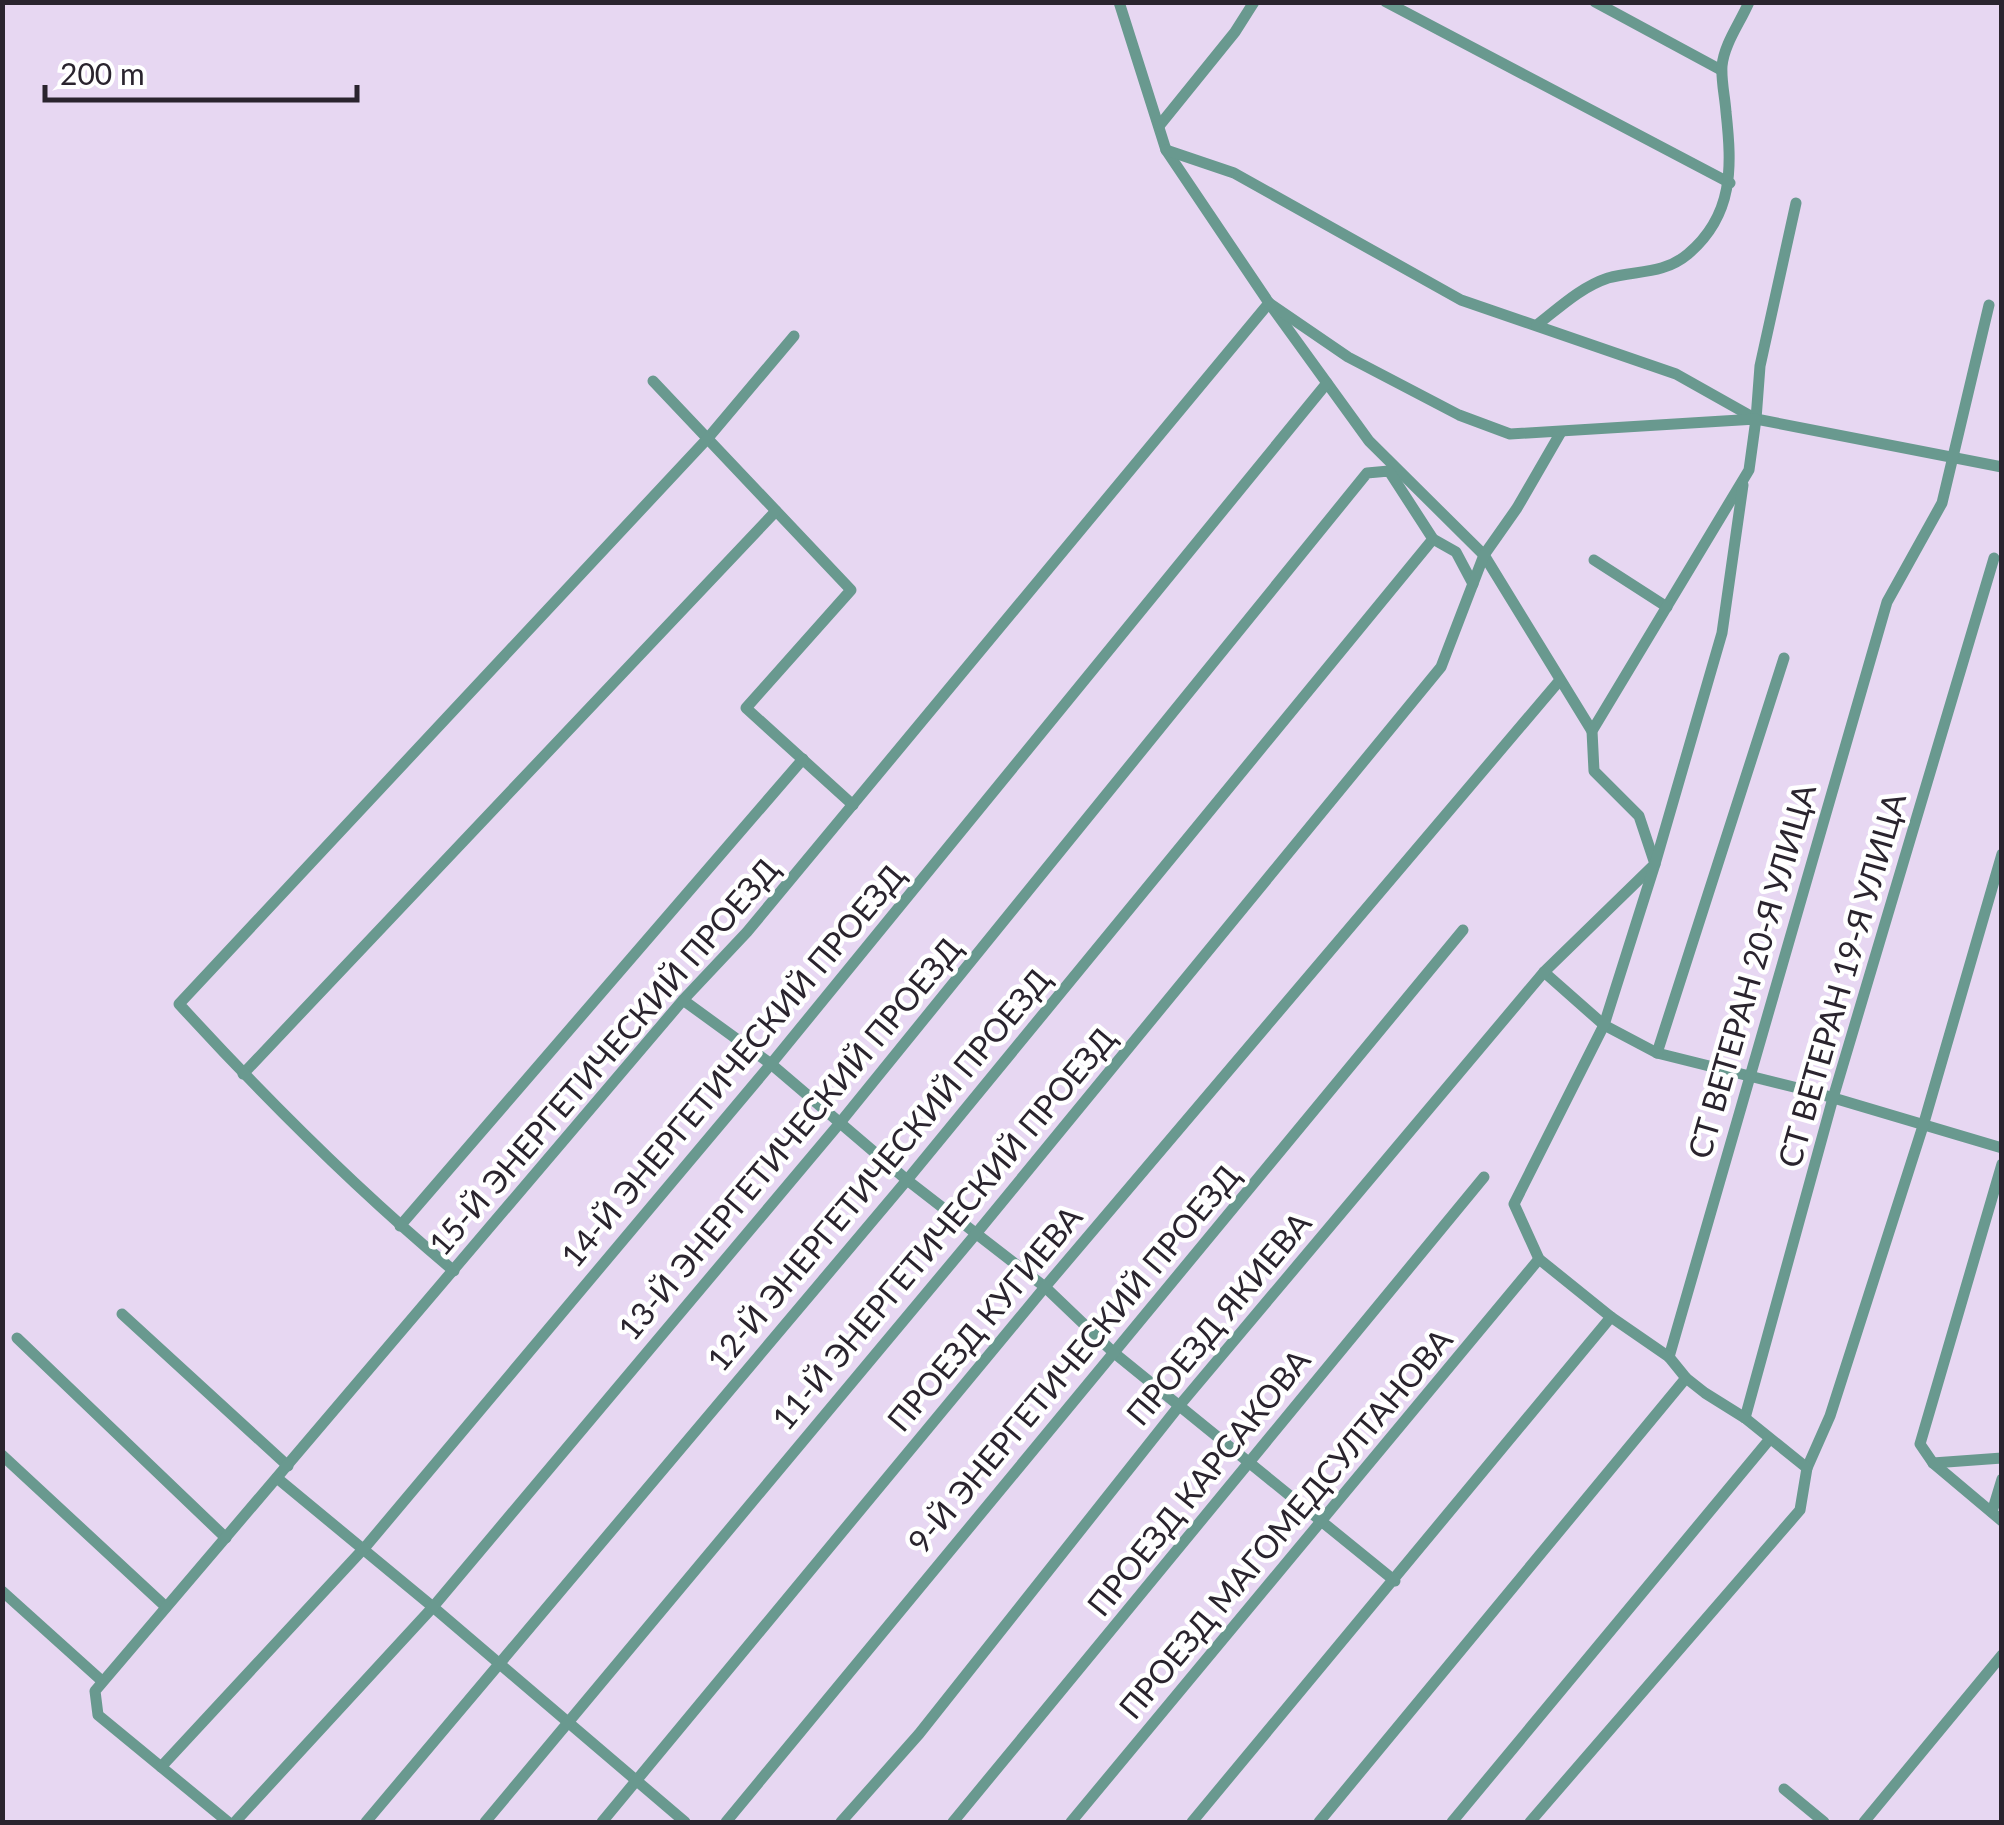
<svg xmlns="http://www.w3.org/2000/svg" width="2004" height="1825" viewBox="0 0 2004 1825" font-family="Lato,sans-serif">
  <style>
    .lines { fill: none; stroke-linecap: round; stroke-linejoin: round }
    .minor { stroke: #69998f; stroke-width: 11 }
    .labels { text-anchor: middle; dominant-baseline: central; stroke-width: 9; stroke-linejoin: round; paint-order: stroke }
    .street-label { font-size: 32px; fill: #2a242e; stroke: #fff }
  </style>
  <rect width="100%" height="100%" fill="#e7d7f2"/>
  <g class="lines">
    <g class="minor">
      <path d="M1119,2L1166,150L1269,303L1369,441L1484,555L1592,731"/>
      <path d="M1386,2L1730,183"/>
      <path d="M1595,2L1721,70"/>
      <path d="M1159,126L1235,32L1254,2"/>
      <path d="M1166,150L1234,173L1461,300L1676,374L1756,419L2002,467"/>
      <path d="M1537,325C1560,307 1581,287 1608,278C1636,270 1663,275 1688,254C1734,215 1732,167 1726,112C1725,97 1721,81 1722,66C1724,44 1740,23 1749,2"/>
      <path d="M653,381L851,590L746,708L853,805"/>
      <path d="M1756,419L1760,366L1796,203"/>
      <path d="M1594,560L1667,607"/>
      <path d="M1544,972L1604,1025L1657,1053L1810,1091L2002,1148"/>
      <path d="M683,1000L771,1064L907,1180L1045,1287L1113,1352L1395,1581"/>
      <path d="M1657,1053L1784,658"/>
      <path d="M243,1074L776,511"/>
      <path d="M2002,1164L1920,1444L1933,1463L2002,1521"/>
      <path d="M400,1226L803,759"/>
      <path d="M454,1271C356,1189 265,1098 179,1004L708,438L794,336"/>
      <path d="M122,1314L288,1466"/>
      <path d="M17,1338L226,1538"/>
      <path d="M1669,1357L1887,602L1942,503L1989,305"/>
      <path d="M1745,1418L1833,1098L1994,558"/>
      <path d="M2,1455L166,1607"/>
      <path d="M1933,1463L2002,1458"/>
      <path d="M1807,1468L1830,1416L1923,1126L2002,854"/>
      <path d="M277,1478L433,1607L685,1822"/>
      <path d="M1992,1512L2002,1479"/>
      <path d="M2,1591L102,1681"/>
      <path d="M161,1767L367,1545L771,1064L1327,383"/>
      <path d="M1784,1789L1824,1822"/>
      <path d="M228,1822L98,1715L95,1691L683,1000L747,932L1269,303"/>
      <path d="M235,1822L433,1607L839,1124L1367,473L1389,471L1433,539L1456,552L1473,584"/>
      <path d="M366,1822L907,1180L1433,539"/>
      <path d="M485,1822L975,1235L1441,667L1484,555L1517,508L1561,432"/>
      <path d="M602,1822L1045,1287L1560,680"/>
      <path d="M726,1822L1463,930"/>
      <path d="M841,1822L919,1734L1179,1406L1544,972L1655,864L1639,816L1594,771L1592,731L1749,470L1756,419L1510,434L1459,415L1348,357L1269,303"/>
      <path d="M953,1822L1484,1177"/>
      <path d="M1071,1822L1539,1259"/>
      <path d="M1192,1822L1611,1317"/>
      <path d="M1319,1822L1686,1378"/>
      <path d="M1452,1822L1769,1440"/>
      <path d="M1530,1822L1800,1510L1807,1468L1745,1418L1705,1393L1686,1378L1669,1357L1611,1317L1539,1259L1514,1204L1604,1025L1655,864L1722,633L1743,485"/>
      <path d="M1864,1822L2002,1655"/>
    </g>
  </g>
  <g class="labels">
    <g class="street-label">
      <text transform="translate(1751 971) rotate(-74)">СТ ВЕТЕРАН 20-Я УЛИЦА</text>
      <text transform="translate(1841 980) rotate(-74)">СТ ВЕТЕРАН 19-Я УЛИЦА</text>
      <text transform="translate(603 1056) rotate(-49)">15-Й ЭНЕРГЕТИЧЕСКИЙ ПРОЕЗД</text>
      <text transform="translate(732 1065) rotate(-50)">14-Й ЭНЕРГЕТИЧЕСКИЙ ПРОЕЗД</text>
      <text transform="translate(789 1138) rotate(-50)">13-Й ЭНЕРГЕТИЧЕСКИЙ ПРОЕЗД</text>
      <text transform="translate(878 1169) rotate(-50)">12-Й ЭНЕРГЕТИЧЕСКИЙ ПРОЕЗД</text>
      <text transform="translate(943 1228) rotate(-50)">11-Й ЭНЕРГЕТИЧЕСКИЙ ПРОЕЗД</text>
      <text transform="translate(984 1318) rotate(-50)">ПРОЕЗД КУГИЕВА</text>
      <text transform="translate(1218 1318) rotate(-50)">ПРОЕЗД ЯКИЕВА</text>
      <text transform="translate(1073 1358) rotate(-50)">9-Й ЭНЕРГЕТИЧЕСКИЙ ПРОЕЗД</text>
      <text transform="translate(1198 1482) rotate(-51)">ПРОЕЗД КАРСАКОВА</text>
      <text transform="translate(1285 1523) rotate(-50)">ПРОЕЗД МАГОМЕДСУЛТАНОВА</text>
    </g>
  </g>
  <rect width="2004" height="1825" fill="none" stroke="#2a242e" stroke-width="10"/>
  <path d="M45 85v15h312v-15" fill="none" stroke="#2a242e" stroke-width="5"/>
  <text x="60" y="85" font-size="30" fill="#2a242e" stroke="#ffffff" stroke-width="8" paint-order="stroke">200 m</text>
</svg>
